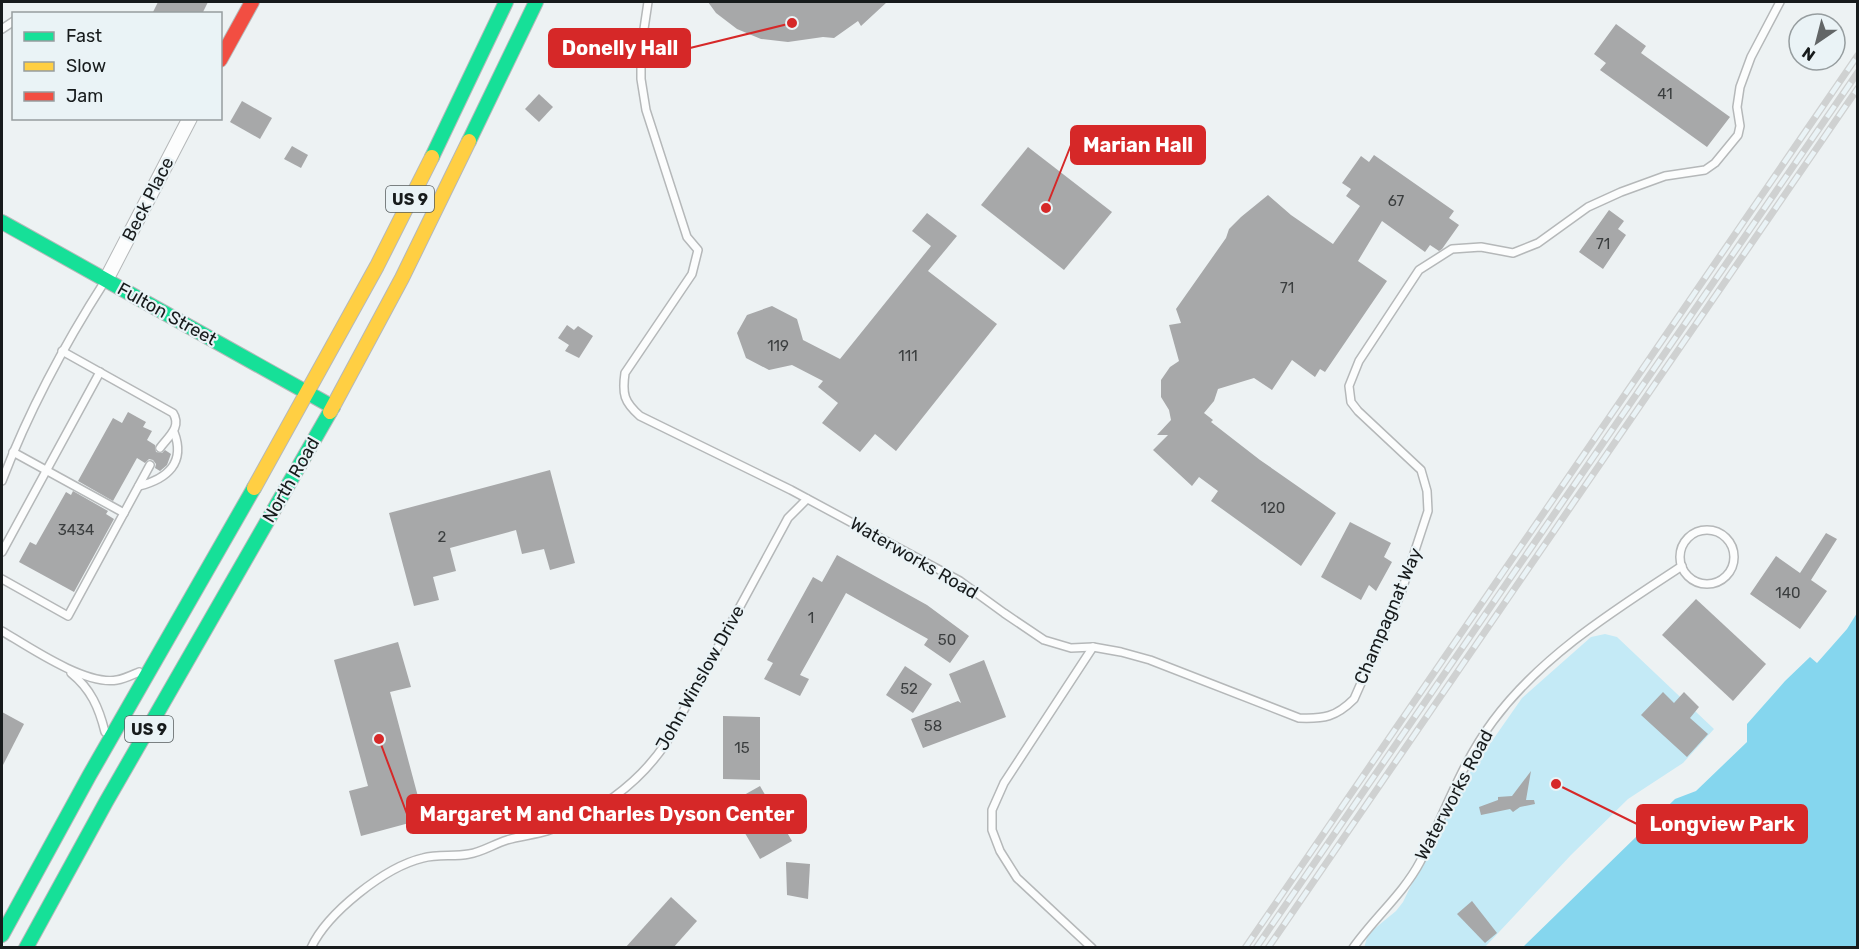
<svg xmlns="http://www.w3.org/2000/svg" width="1859" height="949" viewBox="0 0 1859 949" font-family="Rubik,sans-serif">
  <style>
    .green { fill: #c4eaf6 }
    .water { fill: #85d6ee }
    .building { fill: #a7a8a9 }
    .lines { fill: none; stroke-linecap: round; stroke-linejoin: round }
    .lane-casing { stroke: #b5b8b9; stroke-width: 10 }
    .street-casing { stroke: #b5b8b9; stroke-width: 16 }
    .fast-casing { stroke: #b5b8b9; stroke-width: 16 }
    .slow-casing { stroke: #b5b8b9; stroke-width: 16 }
    .jam-casing { stroke: #b5b8b9; stroke-width: 16 }
    .lane { stroke: #fcfdfd; stroke-width: 7 }
    .street { stroke: #fcfdfd; stroke-width: 14 }
    .fast { stroke: #16e098; stroke-width: 14 }
    .slow { stroke: #ffcf43; stroke-width: 14 }
    .jam { stroke: #f24e42; stroke-width: 14 }
    .rail-casing { stroke: #cfd1d1; stroke-width: 7 }
    .rail { stroke: #eaf3f6; stroke-width: 4.5; stroke-dasharray: 14; stroke-linecap: butt }
    .labels { text-anchor: middle; dominant-baseline: central; stroke-width: 4.5; stroke-linejoin: round; paint-order: stroke }
    .number-label { font-size: 15px; fill: #3b3e3f }
    .shield { fill: #eaf3f6; stroke: #565c5d; stroke-width: 1.5 }
    .shield-label { font-size: 16px; font-weight: bold; fill: #171b1c }
    .street-label { font-size: 18px; fill: #171b1c; stroke: #eaf3f6 }
    .leader { fill: none; stroke: #d62828; stroke-width: 2 }
    .callout-dot { fill: #d62828; stroke: #eaf3f6; stroke-width: 2 }
    .callout { fill: #d62828; stroke: #d62828; stroke-width: 2 }
    .callout-label { font-size: 20px; text-anchor: middle; font-weight: bold; fill: #fff }
  </style>
  <rect width="100%" height="100%" fill="#edf2f3"/>
  <path class="green" d="M1605,634L1617,637L1714,729L1683,763L1628,799L1571,855L1485,947L1364,948L1368,934L1396,911L1403,902L1455,794L1522,698L1591,637Z"/>
  <path class="water" d="M1857,613V947H1523L1675,799L1696,791L1747,742V724L1785,681L1810,657L1817,663L1847,629Z"/>
  <g class="building">
    <path d="M158,2H208L202,14H152Z"/>
    <path d="M708,2H887L861,26L858,21L834,38L823,37L788,42L761,39L737,29L716,13Z"/>
    <path d="M1616,24L1646,46L1641,53L1730,117L1707,147L1600,70L1606,63L1594,54Z"/>
    <path d="M539,94L553,107L539,122L525,109Z"/>
    <path d="M242,101L272,118L260,139L230,122Z"/>
    <path d="M292,146L308,155L301,168L284,159Z"/>
    <path d="M1028,147L1112,212L1064,270L981,205Z"/>
    <path d="M1374,155L1454,211L1449,218L1459,225L1442,249L1439,251L1430,245L1425,252L1382,221L1358,261L1387,281L1325,372L1320,369L1315,377L1292,360L1272,390L1254,378L1218,389L1214,401L1204,413L1213,420L1211,422L1260,460L1336,513L1301,566L1211,501L1218,491L1199,477L1192,486L1153,450L1168,435H1157L1171,420L1169,410L1161,397V380L1170,367L1179,361L1169,325L1181,323L1176,309L1226,238L1229,229L1241,217L1268,195L1291,215L1333,244L1360,206L1346,196L1351,189L1342,183L1361,156L1369,162Z"/>
    <path d="M1609,210L1624,221L1618,229L1626,235L1603,269L1579,252Z"/>
    <path d="M927,213L957,236L928,271L997,324L896,451L875,434L860,452L822,423L838,403L818,387L823,381L792,365L769,370L746,358L737,333L747,315L772,306L797,319L803,340L840,359L931,246L912,231Z"/>
    <path d="M567,325L574,330L578,326L593,336L579,358L565,351L569,345L558,338Z"/>
    <path d="M128,412L146,422L143,427L152,431L147,440L155,445L156,452L162,453L165,450L171,454L167,465L160,471L155,468L156,464L153,460L149,459L145,463L137,458L113,501L78,481L113,418L122,423Z"/>
    <path d="M550,470L575,563L550,570L544,549L522,554L516,530L450,548L456,571L433,577L439,600L414,606L389,513Z"/>
    <path d="M73,491L108,511L106,514L114,519L74,592L19,562L30,542L36,545L66,492L71,495Z"/>
    <path d="M1350,522L1391,543L1384,557L1392,562L1376,591L1369,585L1361,600L1321,577Z"/>
    <path d="M1826,533L1837,539L1811,580L1827,591L1800,629L1750,594L1776,556L1800,573Z"/>
    <path d="M837,555L927,605L969,636L950,663L924,645L928,639L846,593L800,675L809,679L800,696L764,679L773,663L767,660L813,577L822,582Z"/>
    <path d="M1696,599L1766,664L1733,701L1662,635Z"/>
    <path d="M398,642L411,687L390,692L424,819L361,836L349,791L368,786L334,660Z"/>
    <path d="M984,660L1006,717L923,748L911,719L958,701L961,703L949,674Z"/>
    <path d="M905,666L932,684L913,713L886,695Z"/>
    <path d="M1663,692L1674,703L1684,692L1699,707L1690,718L1708,734L1687,757L1641,715Z"/>
    <path d="M2,712L24,724L2,767Z"/>
    <path d="M723,716L760,717V780L723,779Z"/>
    <path d="M1531,771L1526,800H1534L1535,804L1520,807L1513,812L1510,809L1481,815L1479,807L1498,800V797L1512,796Z"/>
    <path d="M760,786L792,841L760,859L728,804Z"/>
    <path d="M786,862L810,864L808,899L787,895Z"/>
    <path d="M671,897L697,921L673,948H625Z"/>
    <path d="M1472,901L1497,933L1485,943L1457,914Z"/>
  </g>
  <g class="lines">
    <defs>
      <g id="lane">
        <path d="M648,2L641,49V79L646,110L687,237L698,250L692,274L625,373C622,394 624,402 640,416L791,490L960,581L1004,613L1044,640L1071,648L1093,647L1121,652L1150,660L1299,718C1324,719 1336,717 1354,699L1401,593L1428,511L1427,491L1421,470L1358,411L1351,402L1349,386L1359,361L1419,270L1452,249L1481,247L1513,253L1538,243L1588,207L1621,192L1665,176L1705,170L1715,163L1738,135L1740,126L1737,107L1740,87L1751,57L1780,2"/>
        <path d="M2,29L14,21"/>
        <path d="M62,351L173,413C182,427 168,437 160,448"/>
        <path d="M13,452L124,513"/>
        <path d="M2,481C29,410 64,345 105,281"/>
        <path d="M139,486C167,479 186,463 174,432"/>
        <circle cx="1707" cy="557" r="27"/>
        <path d="M2,552L100,372"/>
        <path d="M2,579L68,616L150,465"/>
        <path d="M2,631C29,647 86,686 117,680C124,679 132,675 139,672"/>
        <path d="M71,673C91,689 99,708 105,732"/>
        <path d="M311,948C327,913 385,867 423,858C438,854 454,857 469,854C482,852 494,844 507,840C520,836 534,835 547,831C595,815 638,785 666,743L788,518L807,499"/>
        <path d="M1092,948L1017,878L1000,851L992,830V810L1004,783L1093,647"/>
        <path d="M1353,948C1374,918 1403,894 1420,862C1444,815 1461,764 1493,721C1542,655 1615,610 1682,566"/>
      </g>
      <path id="street" d="M106,280L190,118"/>
      <g id="fast">
        <path d="M469,141L536,2"/>
        <path d="M432,157L506,2"/>
        <path d="M2,222L333,407"/>
        <path d="M2,935L89,776L254,488"/>
        <path d="M26,948L106,802L330,412"/>
      </g>
      <g id="slow">
        <path d="M330,412L402,278L469,141"/>
        <path d="M254,488L377,266L432,157"/>
      </g>
      <path id="jam" d="M220,60L252,2"/>
    </defs>
    <use href="#lane" class="lane-casing"/>
    <use href="#street" class="street-casing"/>
    <use href="#fast" class="fast-casing"/>
    <use href="#slow" class="slow-casing"/>
    <use href="#jam" class="jam-casing"/>
    <use href="#lane" class="lane"/>
    <use href="#street" class="street"/>
    <use href="#fast" class="fast"/>
    <use href="#slow" class="slow"/>
    <use href="#jam" class="jam"/>
    <defs>
      <g id="rail">
        <path d="M1245,948L1858,55"/>
        <path d="M1256,948L1858,72"/>
        <path d="M1268,948L1858,88"/>
      </g>
    </defs>
    <use href="#rail" class="rail-casing"/>
    <use href="#rail" class="rail"/>
  </g>
  <g class="labels">
    <g class="number-label">
      <text x="1665" y="94">41</text>
      <text x="1396" y="201">67</text>
      <text x="1603" y="244">71</text>
      <text x="1287" y="288">71</text>
      <text x="778" y="346">119</text>
      <text x="908" y="356">111</text>
      <text x="1273" y="508">120</text>
      <text x="76" y="530">3434</text>
      <text x="442" y="537">2</text>
      <text x="1788" y="593">140</text>
      <text x="811" y="618">1</text>
      <text x="947" y="640">50</text>
      <text x="909" y="689">52</text>
      <text x="933" y="726">58</text>
      <text x="742" y="748">15</text>
    </g>
    <g class="shield">
      <rect x="386" y="186" width="48" height="26" rx="4.5"/>
      <rect x="125" y="716" width="48" height="26" rx="4.5"/>
    </g>
    <g class="shield-label">
      <text x="410" y="199">US 9</text>
      <text x="149" y="729">US 9</text>
    </g>
    <g class="street-label">
      <text transform="translate(148 199) rotate(-63)">Beck Place</text>
      <text transform="translate(167 314) rotate(29)">Fulton Street</text>
      <text transform="translate(291 480) rotate(-60)">North Road</text>
      <text transform="translate(914 558) rotate(30)">Waterworks Road</text>
      <text transform="translate(1388 616) rotate(-67)">Champagnat Way</text>
      <text transform="translate(700 678) rotate(-61)">John Winslow Drive</text>
      <text transform="translate(1454 795) rotate(-62)">Waterworks Road</text>
    </g>
  </g>
  <path class="leader" d="M792 23L690 48M1046 208L1071 145M379 739L407 814M1556 784L1637 824"/>
  <g class="callout-dot">
    <circle cx="792" cy="23" r="6"/>
    <circle cx="1046" cy="208" r="6"/>
    <circle cx="379" cy="739" r="6"/>
    <circle cx="1556" cy="784" r="6"/>
  </g>
  <g class="callout">
    <rect x="549" y="29" width="141" height="38" rx="6"/>
    <rect x="1071" y="126" width="134" height="38" rx="6"/>
    <rect x="407" y="795" width="399" height="38" rx="6"/>
    <rect x="1637" y="805" width="170" height="38" rx="6"/>
  </g>
  <g class="callout-label">
    <text x="620" y="55">Donelly Hall</text>
    <text x="1138" y="152">Marian Hall</text>
    <text x="607" y="821">Margaret M and Charles Dyson Center</text>
    <text x="1722" y="831">Longview Park</text>
  </g>
  <rect width="1859" height="949" fill="none" stroke="#171b1c" stroke-width="6"/>
  <rect x="12" y="12" width="210" height="108" fill="#eaf3f6" stroke="#969d9f" stroke-width="1.5"/>
  <rect x="24" y="32" width="30" height="9" fill="#16e098" stroke="#969d9f" stroke-width="1.5"/>
  <text x="66" y="42" font-size="18" fill="#171b1c">Fast</text>
  <rect x="24" y="62" width="30" height="9" fill="#ffcf43" stroke="#969d9f" stroke-width="1.5"/>
  <text x="66" y="72" font-size="18" fill="#171b1c">Slow</text>
  <rect x="24" y="92" width="30" height="9" fill="#f24e42" stroke="#969d9f" stroke-width="1.5"/>
  <text x="66" y="102" font-size="18" fill="#171b1c">Jam</text>
  <g transform="translate(1817 42) rotate(215)"><circle r="28" fill="#eaf3f6" stroke="#969d9f" stroke-width="1.5"/>
  <path d="M0-4.5L10 22L0 15L-10 22Z" fill="#626667"/>
  <text y="-9" font-size="16" font-weight="bold" text-anchor="middle" fill="#171b1c">N</text>
  </g>
</svg>
